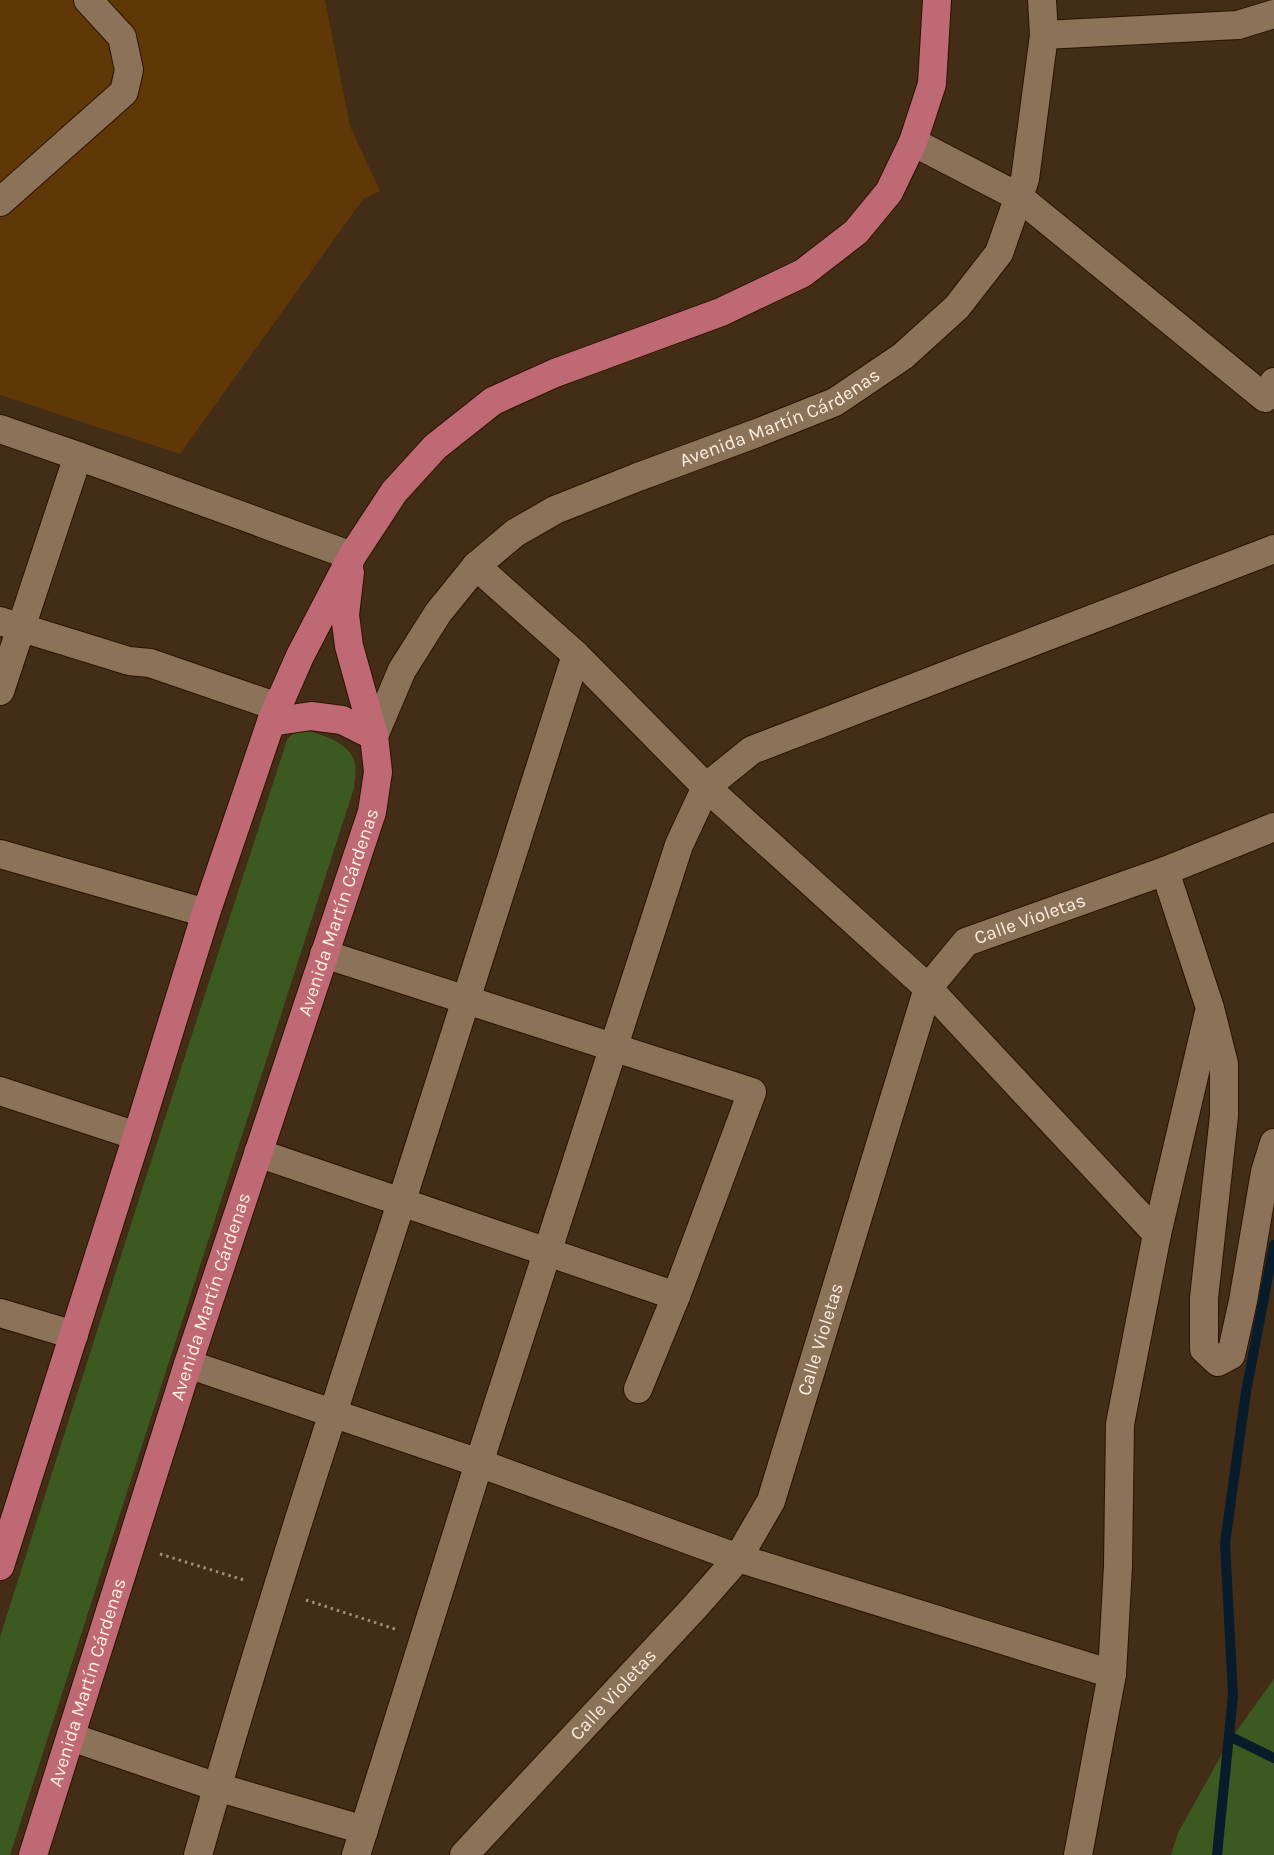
<svg xmlns="http://www.w3.org/2000/svg" width="1274" height="1855" viewBox="0 0 1274 1855" font-family="Karla,sans-serif">
  <style>
    .green { fill: #3c5a20 }
    .lines { fill: none; stroke-linecap: round; stroke-linejoin: round }
    .stream { stroke: #081c2c; stroke-width: 10 }
    .building { fill: #603707 }
    .minor-casing { stroke: #2a1400; stroke-width: 30 }
    .major-casing { stroke: #2a1400; stroke-width: 30 }
    .path { stroke: #9f8c7a; stroke-width: 3; stroke-dasharray: 2.5 4; stroke-linecap: butt }
    .minor { stroke: #8d725a; stroke-width: 28 }
    .major { stroke: #bf6975; stroke-width: 28 }
    .labels { text-anchor: middle; dominant-baseline: central; stroke-width: 5; stroke-linejoin: round; paint-order: stroke }
    .street-label { font-size: 19px; fill: #fdeee0; stroke: #39230c }
  </style>
  <rect width="100%" height="100%" fill="#442d16"/>
  <g class="green">
    <path d="M298,728C318,734 350,740 355,764C357,771 354,781 354,788L10,1855H0V1637L139,1199L287,740Z"/>
    <path d="M1274,1679V1855H1171L1178,1833L1228,1743Z"/>
  </g>
  <g class="lines">
    <g class="stream">
      <path d="M1229,1736L1274,1758"/>
      <path d="M1217,1855L1233,1695L1225,1543L1246,1392L1274,1245"/>
    </g>
  </g>
  <path class="building" d="M0,0H325L350,126L380,191L363,199L180,454L0,395Z"/>
  <g class="lines">
    <defs>
      <g id="minor">
        <path d="M1044,35L1238,25L1274,14"/>
        <path d="M913,142L1019,197L1265,398L1274,382"/>
        <path d="M0,202L124,92L129,70L122,37L88,0"/>
        <path d="M0,429L78,456L352,556"/>
        <path d="M476,566L576,655L706,787L928,988L1157,1234"/>
        <path d="M0,621L129,661L150,663L278,707"/>
        <path d="M0,691L78,456"/>
        <path id="s1" d="M374,736L402,670L438,613L476,566L515,533L555,510L638,477L757,433L835,402L903,356L957,307L999,253L1025,179L1044,35L1042,0"/>
        <path d="M0,854L206,913"/>
        <path d="M324,954L752,1092L676,1296L638,1389"/>
        <path d="M1211,1012L1224,1064V1116L1204,1298V1349L1218,1362L1231,1355L1243,1301L1265,1172L1274,1143"/>
        <path d="M0,1091L137,1136"/>
        <path d="M258,1153L676,1296"/>
        <path d="M0,1313L74,1335"/>
        <path d="M188,1364L479,1463L738,1558L1112,1674"/>
        <path d="M71,1737L217,1787L364,1830"/>
        <path d="M198,1855C260,1634 332,1416 403,1197C462,1017 519,836 576,655"/>
        <path d="M356,1855L479,1463L679,845L706,787L752,750L1274,549"/>
        <path id="s2" d="M464,1855L694,1608L738,1558L771,1501L928,988L966,942L1165,871L1274,827"/>
        <path d="M1078,1855L1112,1674L1118,1566L1120,1424L1157,1234L1210,1008L1165,871"/>
      </g>
      <g id="major">
        <path d="M271,722L311,716L342,720L374,736"/>
        <path d="M0,1566L137,1136L206,913L271,722L300,656L352,556L394,492L435,447L493,401L555,373L721,312L803,273L856,232L889,192L913,142L932,84L937,0"/>
        <path id="s3" d="M33,1855L188,1364L372,812L378,772L374,736L349,646L345,615L350,572"/>
      </g>
    </defs>
    <use href="#minor" class="minor-casing"/>
    <use href="#major" class="major-casing"/>
    <g class="path">
      <path d="M160,1554L247,1581"/>
      <path d="M306,1600L395,1629"/>
    </g>
    <use href="#minor" class="minor"/>
    <use href="#major" class="major"/>
  </g>
  <g class="labels">
    <g class="street-label">
      <text stroke="none"><textPath href="#s1" startOffset="540">Avenida Martín Cárdenas</textPath></text>
      <text stroke="none"><textPath href="#s3" startOffset="991">Avenida Martín Cárdenas</textPath></text>
      <text stroke="none"><textPath href="#s2" startOffset="1134">Calle Violetas</textPath></text>
      <text stroke="none"><textPath href="#s3" startOffset="586">Avenida Martín Cárdenas</textPath></text>
      <text stroke="none"><textPath href="#s2" startOffset="639">Calle Violetas</textPath></text>
      <text stroke="none"><textPath href="#s3" startOffset="181">Avenida Martín Cárdenas</textPath></text>
      <text stroke="none"><textPath href="#s2" startOffset="219">Calle Violetas</textPath></text>
    </g>
  </g>
</svg>
